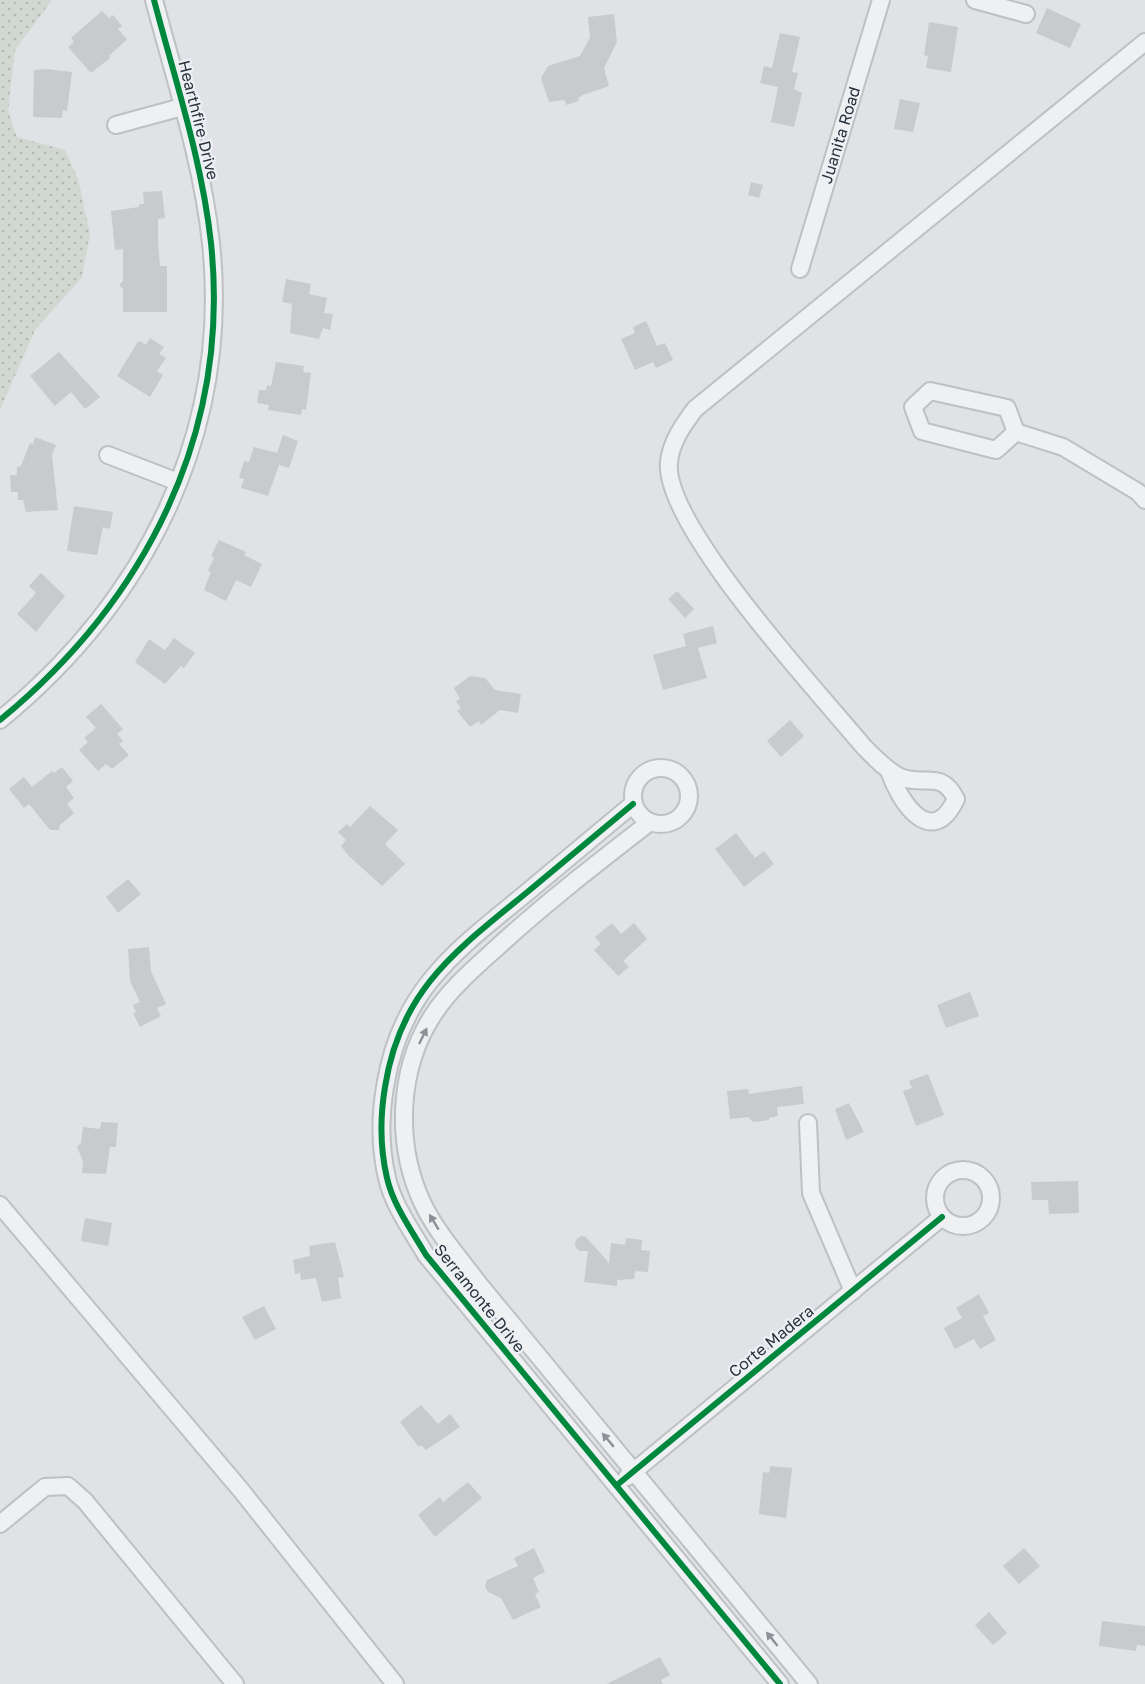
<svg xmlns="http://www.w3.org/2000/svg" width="1145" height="1684" viewBox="0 0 1145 1684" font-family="'Golos Text',sans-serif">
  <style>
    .park { fill: url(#park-dots) }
    .building { fill: #c8cacd }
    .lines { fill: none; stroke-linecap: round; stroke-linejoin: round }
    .minor-casing { stroke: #bec0c3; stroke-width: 20 }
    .minor { stroke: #eff0f2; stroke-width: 16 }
    .cycleway-casing { stroke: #edf1f4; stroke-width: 10 }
    .cycleway { stroke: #00873e; stroke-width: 6 }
    .oneway { fill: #8c9097 }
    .labels { text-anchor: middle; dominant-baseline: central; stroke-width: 4.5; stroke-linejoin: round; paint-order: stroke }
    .street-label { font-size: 16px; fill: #29313c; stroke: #edf1f4 }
  </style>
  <defs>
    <pattern id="park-dots" width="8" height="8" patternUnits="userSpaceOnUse" patternTransform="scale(1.5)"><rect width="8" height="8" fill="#d1d8d1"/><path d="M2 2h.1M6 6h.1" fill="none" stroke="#b3bab4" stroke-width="1.8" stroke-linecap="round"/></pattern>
  </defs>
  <rect width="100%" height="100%" fill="#e0e2e5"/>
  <path class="park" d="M0,0H52L15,50L8,111L17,137L65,150L78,179L90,234L82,277L35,330L0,410Z"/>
  <g class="building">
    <path d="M1047,8L1081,24L1070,48L1036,33Z"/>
    <path d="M102,11L109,18L113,15L122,26L118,29L127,39L109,56L110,58L91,73L68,47L74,42L71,38Z"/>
    <path d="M614,14L617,42L604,68L609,86L583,95L578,98L579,101L566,105L565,100L549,102L541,78L548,66L580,56L590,37L588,17Z"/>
    <path d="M929,22L958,27L951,72L926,68L928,56L924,55Z"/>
    <path d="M780,33L800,37L792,72L798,73L794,89L802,93L794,127L771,122L778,87L760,83L764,66L772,68Z"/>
    <path d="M46,69L72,72L67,111L63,110L62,118L33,117L34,70Z"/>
    <path d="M900,99L920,103L913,132L894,129Z"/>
    <path d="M751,182L763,185L759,198L748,195Z"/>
    <path d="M162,191L165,218L158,219V243L160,266H167V312H123V289L119,285L123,281V249L115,250L111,211L139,207V204H144L143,192Z"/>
    <path d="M286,279L311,284L309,294L327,298L324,313L333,314L330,330L323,328L319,339L290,333L292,304L282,302Z"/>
    <path d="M646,321L657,346L665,343L673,360L656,368L653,362L635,370L621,339L635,333L633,327Z"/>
    <path d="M150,338L164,347L159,354L166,358L157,371L163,375L150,397L117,376L137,343L140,341L146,345Z"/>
    <path d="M59,352L100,397L85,409L71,392L55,406L30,376Z"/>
    <path d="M276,362L304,366L303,372L311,373L306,410L302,409L301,415L268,410L269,405L257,403L259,390H266L267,385L271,386Z"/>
    <path d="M283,435L298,441L289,468L279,465L268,496L241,488L244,479L239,478L244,461L249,462L254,447L277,453Z"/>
    <path d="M35,437L56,445L52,455L58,510L26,512L23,500H18V492H11L10,475H17V467L21,466L30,443L33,444Z"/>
    <path d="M74,506L113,512L110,529L103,527L97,555L67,551Z"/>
    <path d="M219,540L246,552L244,555L262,564L251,587L236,580L226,601L204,590L211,572L208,571L214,558L211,556Z"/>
    <path d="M41,573L65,596L36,632L17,614L36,593L29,586Z"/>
    <path d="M677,591L694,609L685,618L668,599Z"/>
    <path d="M713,626L717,643L698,648L707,678L663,690L653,655L686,646L683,634Z"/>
    <path d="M174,638L195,653L184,668L181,666L165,684L135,662L149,639L165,650Z"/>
    <path d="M470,676L485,678L495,690L521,694L518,713L500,710L481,725L479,721L470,727L457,711L461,708L456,701L460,699L454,688Z"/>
    <path d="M101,704L123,729L117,734L123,741L119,744L129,755L112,769L106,764L98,771L79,750L88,742L84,738L96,728L86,717Z"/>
    <path d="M790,720L804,736L781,757L767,741Z"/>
    <path d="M62,767L73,781L66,787L74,798L67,804L74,813L60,825L59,830H50L29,804L24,808L9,789L24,777L32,787L52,771L54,773Z"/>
    <path d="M370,806L398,830L385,844L405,864L382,886L348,855L341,846L346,840L338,832L347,824L350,827Z"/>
    <path d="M736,833L755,858L764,851L774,864L744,887L715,849Z"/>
    <path d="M128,879L141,894L118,913L106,897Z"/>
    <path d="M612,923L621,934L634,923L647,939L623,961L629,967L618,976L594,950L601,944L595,937Z"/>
    <path d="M149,947L151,971L166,1004L157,1008L161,1016L140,1027L133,1013L136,1012L133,1005L140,1002L130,981L128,949Z"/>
    <path d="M970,992L979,1016L946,1028L937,1005Z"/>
    <path d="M928,1074L944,1115L916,1126L903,1091L912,1088L909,1081Z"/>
    <path d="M802,1086L804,1104L777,1107L778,1116L769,1118V1120L753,1122L748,1117L730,1119L727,1091L748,1089L749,1094Z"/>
    <path d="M849,1103L864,1132L846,1140L835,1109Z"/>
    <path d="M101,1122L118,1123L116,1147H110L106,1174L82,1173L83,1161L77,1147L81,1143L83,1127L100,1129Z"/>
    <path d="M1078,1181L1079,1213L1049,1214L1048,1200H1032L1031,1182Z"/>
    <path d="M85,1218L112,1223L108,1246L81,1241Z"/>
    <path d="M581,1236L586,1237L609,1263L611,1243L625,1245L626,1238L642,1240L641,1250L650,1251L648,1272L635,1271L634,1279L617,1280V1286L584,1282L588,1251H579L575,1246L576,1240Z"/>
    <path d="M335,1242L344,1277L338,1278L341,1298L322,1302L316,1278L301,1280L300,1273L295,1274L293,1260L310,1256L309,1246Z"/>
    <path d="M979,1294L989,1313L983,1316L996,1340L980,1349L974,1339L955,1349L944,1328L962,1318L956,1308Z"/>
    <path d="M264,1306L276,1329L255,1340L242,1317Z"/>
    <path d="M421,1405L438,1424L450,1414L460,1427L426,1450L421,1445L419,1447L400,1422Z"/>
    <path d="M770,1466L792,1468L786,1518L759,1514L763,1472L769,1473Z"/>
    <path d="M468,1482L482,1498L435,1537L418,1515L440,1497L443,1502Z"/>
    <path d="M534,1548L545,1572L533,1578L539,1592L535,1594L541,1607L513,1620L501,1598L488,1592L485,1586L487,1580L518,1566L514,1558Z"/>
    <path d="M1024,1548L1040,1566L1019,1584L1003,1566Z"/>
    <path d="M989,1612L1007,1633L993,1645L975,1625Z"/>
    <path d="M1102,1621L1145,1626V1646L1137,1645L1136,1651L1099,1646Z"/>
    <path d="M660,1657L670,1675L661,1680L663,1684H607Z"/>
  </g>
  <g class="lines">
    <defs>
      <g id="minor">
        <path d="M975,0L1026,14"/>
        <path d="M116,125L182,107"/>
        <path d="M800,269L881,0"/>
        <path d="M1016,432L996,450L922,431L913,407L930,391L1007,408L1016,432L1063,447L1138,492L1145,500"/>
        <path d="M108,455L178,482"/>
        <path d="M0,720C145,601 231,434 211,243C202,160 175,80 154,0"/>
        <circle cx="661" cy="796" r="28"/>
        <path d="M889,771C900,803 932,850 956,799C941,769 925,787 900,777C886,770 875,758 864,747C821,695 662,524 669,462C671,442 683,425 695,409L1145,42"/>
        <path d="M633,804C597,834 561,864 525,894C454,952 400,991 385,1087C380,1117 380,1148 387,1178C393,1205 412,1231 426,1255L780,1684"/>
        <path d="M650,822C600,861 549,900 502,943C478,965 451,987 433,1015C398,1069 395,1143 422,1202C436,1232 459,1257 479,1284L809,1684"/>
        <path d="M808,1123L811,1193L853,1291"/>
        <circle cx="963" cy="1198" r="28"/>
        <path d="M0,1205L240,1489L395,1684"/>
        <path d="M627,1477L942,1217"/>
        <path d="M0,1524L45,1487L68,1486L85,1501L235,1684"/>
      </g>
    </defs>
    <use href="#minor" class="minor-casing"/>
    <use href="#minor" class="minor"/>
    <defs>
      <g id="cycleway">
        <path d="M0,720C145,601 231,434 211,243C202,160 175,80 154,0"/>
        <path d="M633,804C597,834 561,864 525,894C454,952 400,991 385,1087C380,1117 380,1148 387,1178C393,1205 412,1231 426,1255L780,1684"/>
        <path d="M617,1485L942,1217"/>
      </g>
    </defs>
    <use href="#cycleway" class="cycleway-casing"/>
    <use href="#cycleway" class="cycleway"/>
  </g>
  <defs><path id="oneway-solid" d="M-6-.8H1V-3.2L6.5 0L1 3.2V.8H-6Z" transform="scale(1.5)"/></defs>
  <g class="oneway">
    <use href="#oneway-solid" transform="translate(423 1036) rotate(-64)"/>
    <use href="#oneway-solid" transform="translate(434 1222) rotate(-121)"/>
    <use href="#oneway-solid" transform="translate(608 1440) rotate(-130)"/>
    <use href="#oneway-solid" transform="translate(772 1639) rotate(-129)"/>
  </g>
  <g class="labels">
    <g class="street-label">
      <text transform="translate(199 120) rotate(76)">Hearthfire Drive</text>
      <text transform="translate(840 135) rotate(-73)">Juanita Road</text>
      <text transform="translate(480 1298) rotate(51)">Serramonte Drive</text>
      <text transform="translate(771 1341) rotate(-39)">Corte Madera</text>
    </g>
  </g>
</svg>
